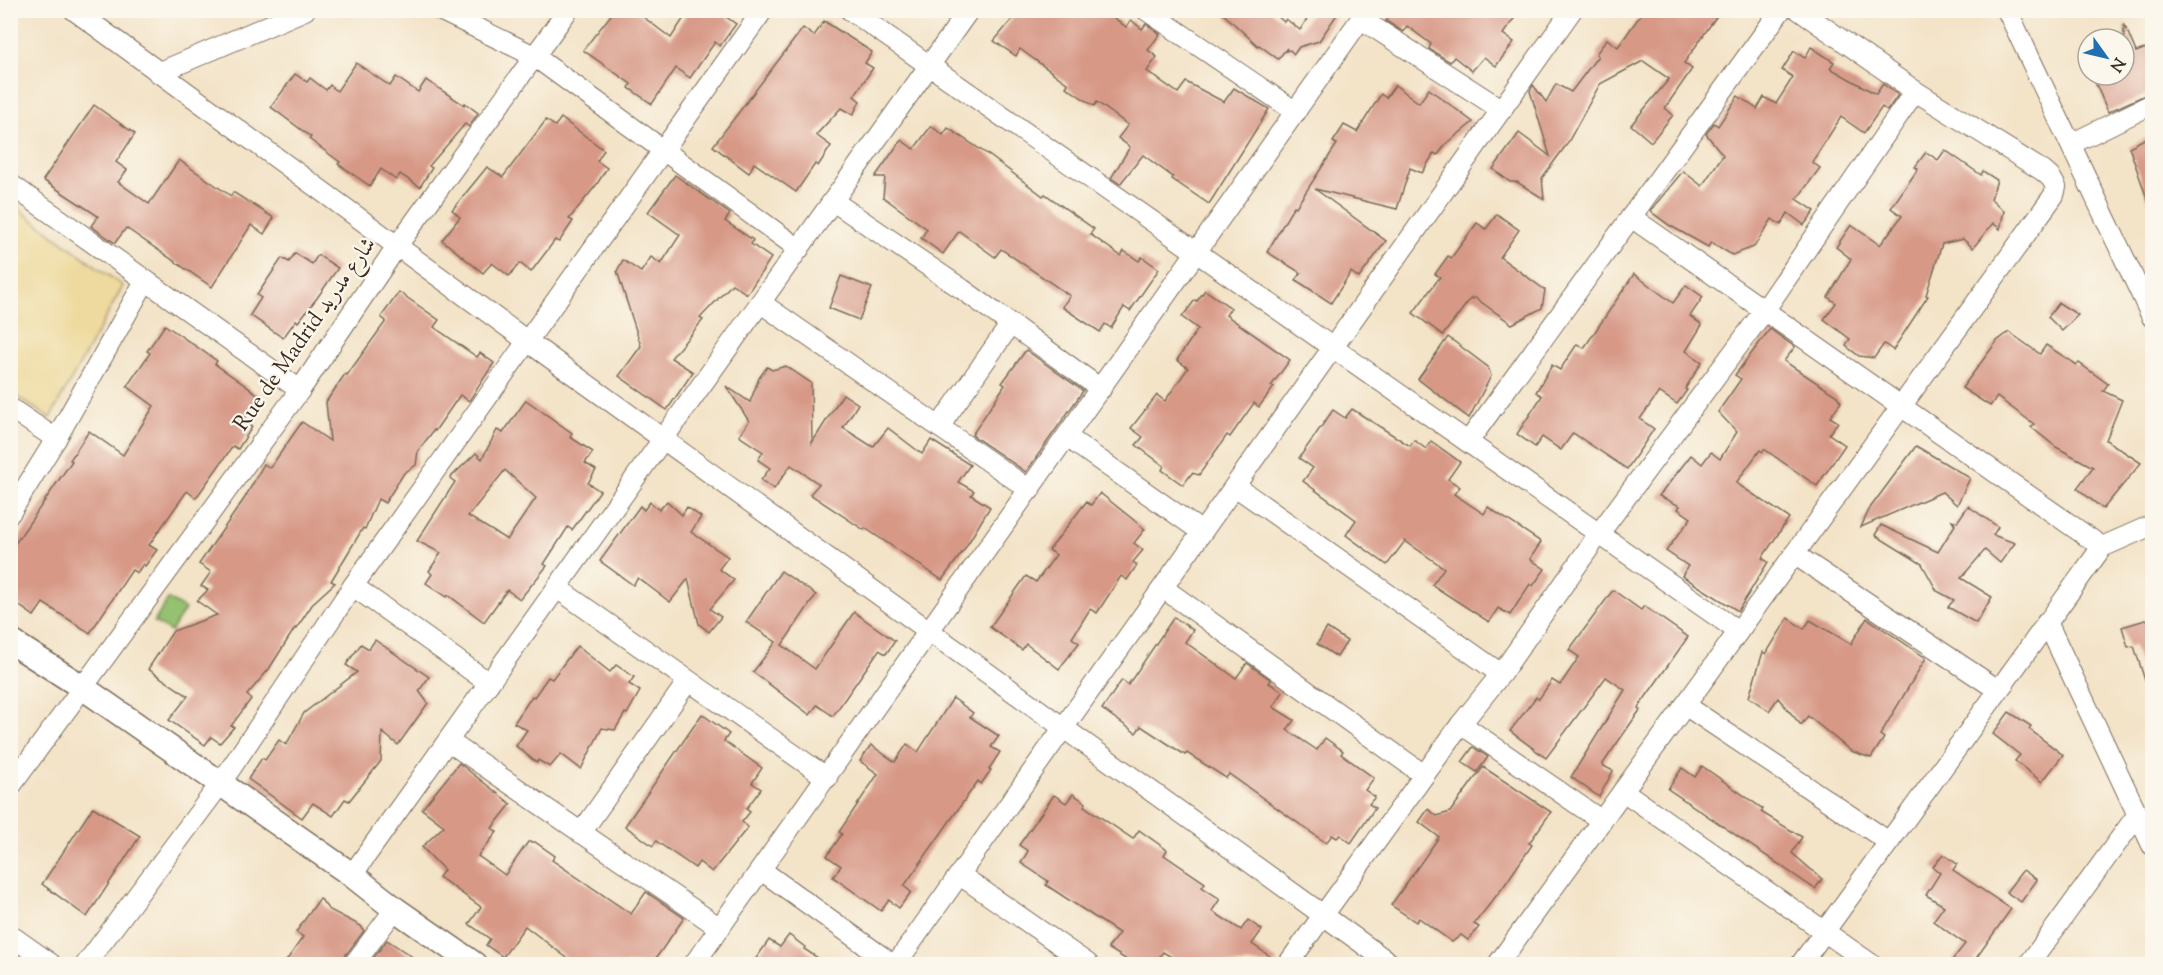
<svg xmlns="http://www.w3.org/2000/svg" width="2163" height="975" viewBox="0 0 2163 975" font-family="'Sorts Mill Goudy',Amiri,serif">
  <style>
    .green { fill: #95c16f; stroke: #687646; stroke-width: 1.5 }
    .sand { fill: #eeda9e; stroke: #94825e; stroke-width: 1.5 }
    .building { fill: #d79886; fill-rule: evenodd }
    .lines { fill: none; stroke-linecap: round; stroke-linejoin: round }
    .minor-casing { stroke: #7b6b59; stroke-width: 22 }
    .tertiary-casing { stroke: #7b6b59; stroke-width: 27 }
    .minor { stroke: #fff; stroke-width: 20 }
    .tertiary { stroke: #fff; stroke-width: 24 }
    .labels { text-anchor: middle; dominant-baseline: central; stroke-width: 4.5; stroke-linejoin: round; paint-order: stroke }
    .street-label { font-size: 22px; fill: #3b2a1e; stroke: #fbf7ec }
  </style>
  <rect width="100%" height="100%" fill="#fbf7ec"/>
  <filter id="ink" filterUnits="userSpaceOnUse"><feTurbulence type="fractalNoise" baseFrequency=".0167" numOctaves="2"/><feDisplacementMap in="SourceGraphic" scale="12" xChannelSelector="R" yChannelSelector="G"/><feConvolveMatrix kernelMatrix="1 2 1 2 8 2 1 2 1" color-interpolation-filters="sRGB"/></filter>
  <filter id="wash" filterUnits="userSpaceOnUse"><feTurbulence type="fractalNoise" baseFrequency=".008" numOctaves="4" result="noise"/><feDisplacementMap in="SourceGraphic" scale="24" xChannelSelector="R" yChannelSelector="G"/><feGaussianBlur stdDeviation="1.35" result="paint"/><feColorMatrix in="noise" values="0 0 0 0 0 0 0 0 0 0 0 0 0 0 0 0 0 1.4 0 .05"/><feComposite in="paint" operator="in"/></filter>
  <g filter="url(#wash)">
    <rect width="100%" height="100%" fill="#f3e3c7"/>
    <path class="green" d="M168,599L185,609L171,632L154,622Z"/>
    <path class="sand" d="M10,203L123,286L50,418L11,393Z"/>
    <g id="blocks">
      <g class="building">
        <path d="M615,10H634L671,38L689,10H716L736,24L720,46L715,42L690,78L676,68L652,104L629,88L631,84L583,50Z"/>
        <path d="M1020,10H1104L1126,27L1131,20L1142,29L1146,24L1160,34L1148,50L1157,57L1147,71L1178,93L1186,82L1224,102L1234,88L1269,109L1209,204L1172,179L1173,177L1143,155L1120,184L1111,178L1130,147L1118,138L1128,125L1097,102L1094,106L1066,87L1068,84L1020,49L1016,56L994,41Z"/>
        <path d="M1219,10H1270L1284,22L1286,19L1300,30L1313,10H1340L1319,41L1299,47L1294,54L1290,50L1286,51L1287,48L1278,59L1259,45L1258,46Z"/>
        <path d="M1387,10H1520L1503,34L1514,42L1496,66L1484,57L1472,71L1454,57L1450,62L1429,49L1431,44L1407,26L1403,32L1386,21L1391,14Z"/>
        <path d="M1644,10H1721L1684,63L1692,69L1665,108L1673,115L1651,142L1631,125L1669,79L1643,61L1600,84L1567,144L1542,178L1544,199L1517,182H1510L1493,169L1519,133L1550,156L1530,91L1533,85L1546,102L1556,84L1571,92L1598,56L1596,54L1607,39L1618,47Z"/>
        <path d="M824,21L872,52L865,63L873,68L854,96L860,101L853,115L841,108L816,135L831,146L818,166L815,164L796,192L754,163L749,173L713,146L803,28L814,36Z"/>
        <path d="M2124,23L2136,52L2152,46V92L2108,112L2092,75H2124Z"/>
        <path d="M1811,47L1834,62L1830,68L1876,94L1883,84L1898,95L1887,111L1882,107L1864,133L1841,117L1812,162L1820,168L1797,199L1815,211L1804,225L1788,213L1781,225L1772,219L1754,247L1732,255L1711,242L1708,247L1669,225L1650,211L1683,171L1702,186L1723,155L1706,134L1714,123L1718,126L1738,96L1757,109L1764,97L1776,104L1793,77L1782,70L1794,51L1805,58Z"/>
        <path d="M356,63L390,86L396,77L418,92L426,80L464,105L465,103L478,113L469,127L465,124L429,166L432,168L420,187L400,174L396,180L381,169L370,186L338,164L340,162L309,139L311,137L271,107L295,74L307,82L310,78L326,90L330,85L337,91Z"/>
        <path d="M1395,85L1419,103L1429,89L1473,122L1445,145L1438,155L1434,153L1422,173L1410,168L1397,209L1315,189L1386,241L1359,278L1351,272L1331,303L1296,280L1301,273L1267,252L1294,206L1296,207L1337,144L1333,142L1344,125L1357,132L1381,94L1386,98Z"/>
        <path d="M94,105L135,134L116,162L127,170L118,182L149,204L179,160L231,196L233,192L274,218L264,234L251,225L212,287L126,228L115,243L91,226L98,216L43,180Z"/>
        <path d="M561,118L604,150L597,161L607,168L597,184L569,219L573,221L559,242L555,240L531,272L520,263L509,276L492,263L483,273L442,240L460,217L452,210L487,167L503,177L546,120L555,126Z"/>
        <path d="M931,126L943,135L948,128L990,156L1043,196L1045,194L1094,229L1090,234L1121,256L1124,251L1139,261L1142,257L1159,269L1130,311L1124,307L1111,328L1105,324L1100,332L1062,307L1070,296L1001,249L995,257L959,231L943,254L921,238L927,229L883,197L885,177H875L901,140L914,149Z"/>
        <path d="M2152,135V207H2150L2129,147Z"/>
        <path d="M1945,150L1981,175L1983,171L1997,180L1991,199L2004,211L2000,229L1993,223L1973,248L1963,239L1942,244L1926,295L1928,296L1893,350L1884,344L1874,358L1859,356L1846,346L1850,339L1824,319L1836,303L1828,297L1851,259L1836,247L1851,225L1880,245L1902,216L1891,208L1918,169L1915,167L1926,152L1938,160Z"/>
        <path d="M675,175L730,214L725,221L753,240L751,244L771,258L747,294L732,284L700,318L703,320L671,358L693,372L667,410L619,376L641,346L617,271L623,260L641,272L651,257L661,264L680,235L648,212Z"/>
        <path d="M1497,214L1519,230L1500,257L1545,290L1542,308L1512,324L1474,297L1473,299L1471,298L1443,335L1413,313L1440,277L1435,274L1448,256L1451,258L1477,223L1486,229Z"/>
        <path d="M295,253L312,264L318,255L338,268L317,298L298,322L296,320L283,338L250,315L261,298L257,295L282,258L289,262Z"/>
        <path d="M1634,274L1673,303L1686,285L1703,297L1690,316L1702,325L1686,351L1702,362L1685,389L1687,390L1677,404L1659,392L1640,419L1654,429L1627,469L1573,433L1561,450L1542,437L1535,447L1517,434L1542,396L1536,392L1552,365L1560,370L1577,344L1584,348Z"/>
        <path d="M841,276L872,288L859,320L829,308Z"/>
        <path d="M1205,290L1231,308L1226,315L1290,360L1271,386L1274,387L1259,407L1254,403L1230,437L1227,435L1199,475L1192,473L1183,485L1162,470L1164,466L1136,445L1143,437L1131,428L1157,395L1165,401L1188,368L1177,360L1198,329L1182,317L1195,300L1197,301Z"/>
        <path d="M399,292L439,320L434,327L477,357L480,353L494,363L469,401L460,395L435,431L434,430L418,451L416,465L404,473L385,503L378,499L365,529L363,528L331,581L335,583L314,602L296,629L295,628L269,669L247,695L251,699L231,726L234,727L220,743L211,737L205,745L169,720L188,696L148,669L173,631L217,615L197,601L208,590L201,586L211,572L199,564L244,499L264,464L270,468L302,422L330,441L326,402L345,374L347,375L386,321L381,317Z"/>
        <path d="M2059,303L2078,315L2062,331L2048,317Z"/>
        <path d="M165,325L217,361L215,364L260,396L242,421L252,427L238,449L233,446L196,498L187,491L149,545L157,550L145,566L143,564L137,573L132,570L90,633L43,603L34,616L10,599V551L72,461L70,460L89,431L123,455L154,406L127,386L150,353L147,351Z"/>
        <path d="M1770,329L1795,347L1784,361L1837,396L1841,402L1830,417L1838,422L1829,434L1845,445L1817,486L1764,449L1763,452L1760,450L1736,483L1789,518L1762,558L1768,562L1738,611L1682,576L1688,566L1666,551L1691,518L1678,509L1680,506L1659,496L1691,455L1702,464L1711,452L1720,459L1737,432L1718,412L1741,379L1735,375Z"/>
        <path d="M2009,332L2040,354L2046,345L2077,365L2079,363L2108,384L2103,391L2122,400L2106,440L2141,463L2103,509L2077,488L2093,467L2056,447L2031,427L2034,424L1997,397L1990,406L1962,388L1997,341Z"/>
        <path d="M1448,337L1488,367L1491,376L1469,418L1418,379Z"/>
        <path d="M1026,350L1083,391L1026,472L972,435L1005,385L1002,383Z"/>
        <path d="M786,366L811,383L812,443L843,394L858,404L843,428L873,447L888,428L922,454L931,440L970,465L958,482L974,491L971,495L990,507L964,550L942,580L865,528L864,530L810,494L819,484L791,465L774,489L761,480L770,468L758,460L763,452L739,436L749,421L726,386L750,402L759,378L767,367L772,370Z"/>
        <path d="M526,400L572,433L570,437L593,452L585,463L596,470L588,483L600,491L572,530L568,527L544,564L547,566L520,599L507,590L484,622L448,595L447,597L426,583L432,574L429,571L441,553L417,541L455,482L450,478L476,453L482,459L497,430L503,433ZM505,470L536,498L507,540L468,516Z"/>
        <path d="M1352,409L1410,446L1414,440L1426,449L1431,441L1460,462L1448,479L1460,487L1454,494L1484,514L1488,507L1541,542L1530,559L1545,569L1533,586L1530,584L1510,615L1498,608L1489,622L1432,585L1444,568L1405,541L1387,565L1346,535L1356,520L1303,481L1313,468L1299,458L1333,410L1345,418Z"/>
        <path d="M1916,446L1970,478L1957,505L1942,492L1861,527L1870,508Z"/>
        <path d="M1100,493L1145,529L1134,543L1143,550L1133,562L1137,565L1127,580L1121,576L1097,613L1090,609L1072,638L1079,643L1059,669L1026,644L1022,650L990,627L1026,576L1036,582L1056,555L1049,550L1086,502L1091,505Z"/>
        <path d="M667,501L682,515L687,507L701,517L691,532L728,557L719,569L734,580L710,609L721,617L709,632L699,624L688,579L670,602L638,578L633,585L600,561L640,506L644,510L650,502L659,510Z"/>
        <path d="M1968,506L1998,527L1993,535L2015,543L2000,563L1985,550L1961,578L1992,597L1976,623L1948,607L1954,600L1937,591L1922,564L1875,535L1881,525L1938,552L1955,525L1952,520L1957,522Z"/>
        <path d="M781,571L816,595L782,645L815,669L854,612L895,641L886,654L879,650L833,716L817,705L810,715L753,672L776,642L746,622Z"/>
        <path d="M1613,590L1641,610L1644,606L1688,637L1638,708L1640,710L1602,765L1613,771L1599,797L1571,777L1625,690L1606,677L1546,758L1510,731L1536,697L1539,699L1552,680L1560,685L1579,657L1569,650Z"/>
        <path d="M1174,617L1193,630L1185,642L1236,678L1247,663L1271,680L1269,683L1283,692L1273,707L1294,720L1287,730L1317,750L1325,738L1343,751L1341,754L1374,778L1365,790L1375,797L1369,804L1375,808L1351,843L1340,835L1337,838L1332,835L1326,843L1229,774L1226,778L1187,753L1185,755L1141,726L1136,733L1102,709L1122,680L1128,685Z"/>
        <path d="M1788,618L1804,629L1810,620L1851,644L1867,618L1926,658L1880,735L1884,738L1871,758L1851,751L1808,716L1801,725L1778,698L1769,711L1749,697L1763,652L1766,654Z"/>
        <path d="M2152,618V693H2149L2134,646L2128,647L2122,627Z"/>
        <path d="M1327,628L1347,641L1337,657L1317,644Z"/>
        <path d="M375,640L429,677L419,691L428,703L398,745L382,732L381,761L349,801L345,799L333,816L313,803L302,818L248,779L262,758L265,760L279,740L286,745L304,713L357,672L346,665L361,644L369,649Z"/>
        <path d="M577,646L610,672L616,665L634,677L629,684L640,691L627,714L625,713L615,730L602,728L581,769L561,754L550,767L538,760L537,763L516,746L527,730L514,723L532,696L534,697L548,677L552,679Z"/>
        <path d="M953,698L973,713L970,717L999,736L991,747L1000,752L989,769L991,770L981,784L978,781L904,886L911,892L899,908L889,900L881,911L833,877L841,866L827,856L842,834L839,832L878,774L860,761L871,745L895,762L907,744L918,752Z"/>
        <path d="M2009,712L2031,726L2029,729L2063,755L2042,782L2015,761L2020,755L1993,734Z"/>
        <path d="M702,714L729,734L724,741L762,768L752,783L761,789L746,809L750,812L742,822L748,827L712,872L699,862L695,868L656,841L653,846L625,826Z"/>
        <path d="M1473,747L1488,757L1477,772L1462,762Z"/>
        <path d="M459,763L511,804L492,828L497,832L478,856L505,875L528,842H535L555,856L552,860L631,914L646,892L684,918L652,964H575L525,926L503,957L486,945L490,939L469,924L481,907L439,877L444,870L422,847L444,826L422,809Z"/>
        <path d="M1702,766L1763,809L1761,812L1802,837L1792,853L1822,879L1815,889L1668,789L1682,768L1695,777Z"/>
        <path d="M1483,767L1551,812L1529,843L1532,845L1504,886L1474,924L1479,927L1468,940L1461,935L1452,942L1419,918L1416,922L1391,905L1439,837L1419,822L1428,809L1437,816L1450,812Z"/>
        <path d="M1073,794L1086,803L1084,806L1133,839L1139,830L1167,850L1164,855L1205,883L1202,887L1220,899L1212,911L1241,930L1248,920L1262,930L1252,944L1277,961L1276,964H1183L1163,952L1154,964H1133L1108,948L1119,933L1046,885L1048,881L1021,863L1028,851L1019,845L1054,795L1066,803Z"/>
        <path d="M93,807L140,836L87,917L42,884Z"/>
        <path d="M1943,854L1957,864L1953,870L2011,909L1972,964H1949L1965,944L1933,921L1944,906L1926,895L1940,873L1933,867Z"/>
        <path d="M2023,870L2037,880L2021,902L2006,892Z"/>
        <path d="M320,898L328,909L361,926L364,931L344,957L342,964H284L303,937L296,932Z"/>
        <path d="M789,935L805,947L804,949L827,964H752L769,940L780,947Z"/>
        <path d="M387,940L423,964H369Z"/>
      </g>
    </g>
  </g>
  <g filter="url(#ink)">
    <use href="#blocks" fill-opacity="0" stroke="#7b6b59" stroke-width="1.5"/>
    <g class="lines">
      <defs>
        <g id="minor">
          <path d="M74,10L527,341L1391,964"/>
          <path d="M440,10L534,56L799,249"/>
          <path d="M850,10L1738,631"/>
          <path d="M1146,10L1296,112"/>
          <path d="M2007,10L2152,317"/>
          <path d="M1361,19L1502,110"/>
          <path d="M158,73L305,10"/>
          <path d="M2071,144L2152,104"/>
          <path d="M10,184L300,390"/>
          <path d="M833,201L962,289L1101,389"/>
          <path d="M1631,217L2102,547"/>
          <path d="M761,303L1030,490"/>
          <path d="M10,408L56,439"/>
          <path d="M939,427L1010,325"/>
          <path d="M1067,437L1202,532"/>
          <path d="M1468,442L1781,10"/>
          <path d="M1235,486L1501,674"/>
          <path d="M10,513L56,439L145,281"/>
          <path d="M1794,554L1998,690"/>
          <path d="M353,586L489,683"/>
          <path d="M557,588L827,778"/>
          <path d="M1163,588L1424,775"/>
          <path d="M2047,622L2152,845"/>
          <path d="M1685,705L1889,842"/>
          <path d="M1461,724L1602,821"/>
          <path d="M448,741L720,928"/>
          <path d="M10,787L300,390L397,246L568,10"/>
          <path d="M1623,791L1871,964"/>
          <path d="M581,833L688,681"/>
          <path d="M761,870L892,964"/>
          <path d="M352,875L969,10"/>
          <path d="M960,875L1088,964"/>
          <path d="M10,935L51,964"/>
          <path d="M86,964L221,783L353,586L763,10"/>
          <path d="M354,964L395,909"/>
          <path d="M694,964L1367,10"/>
          <path d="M896,964L1572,10"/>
          <path d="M1288,964L1461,724L1501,674L1598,535L1764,311L1915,91"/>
          <path d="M1498,964L2054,195L2056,187L2051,178L2043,171L1915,91L1799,10"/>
          <path d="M1801,964L2102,547L2152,525"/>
          <path d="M2029,964L2138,814"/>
        </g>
        <path id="tertiary" d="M10,641L82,687L352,875L395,909L474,964"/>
      </defs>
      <use href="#minor" class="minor-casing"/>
      <use href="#tertiary" class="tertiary-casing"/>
      <use href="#minor" class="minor"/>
      <use href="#tertiary" class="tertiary"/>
    </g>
  </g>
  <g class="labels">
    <g class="street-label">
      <text transform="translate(306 335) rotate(-55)">Rue de Madrid شارع مدريد</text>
    </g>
  </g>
  <rect width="2163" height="975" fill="none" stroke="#fbf7ec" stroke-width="36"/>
  <g transform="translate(2106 57) rotate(124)"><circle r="28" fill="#fbf7ec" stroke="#aea59a" stroke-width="1.5"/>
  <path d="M0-4.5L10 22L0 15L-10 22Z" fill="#1f6fb2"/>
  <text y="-9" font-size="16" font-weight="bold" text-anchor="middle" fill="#3b2a1e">N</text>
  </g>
</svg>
